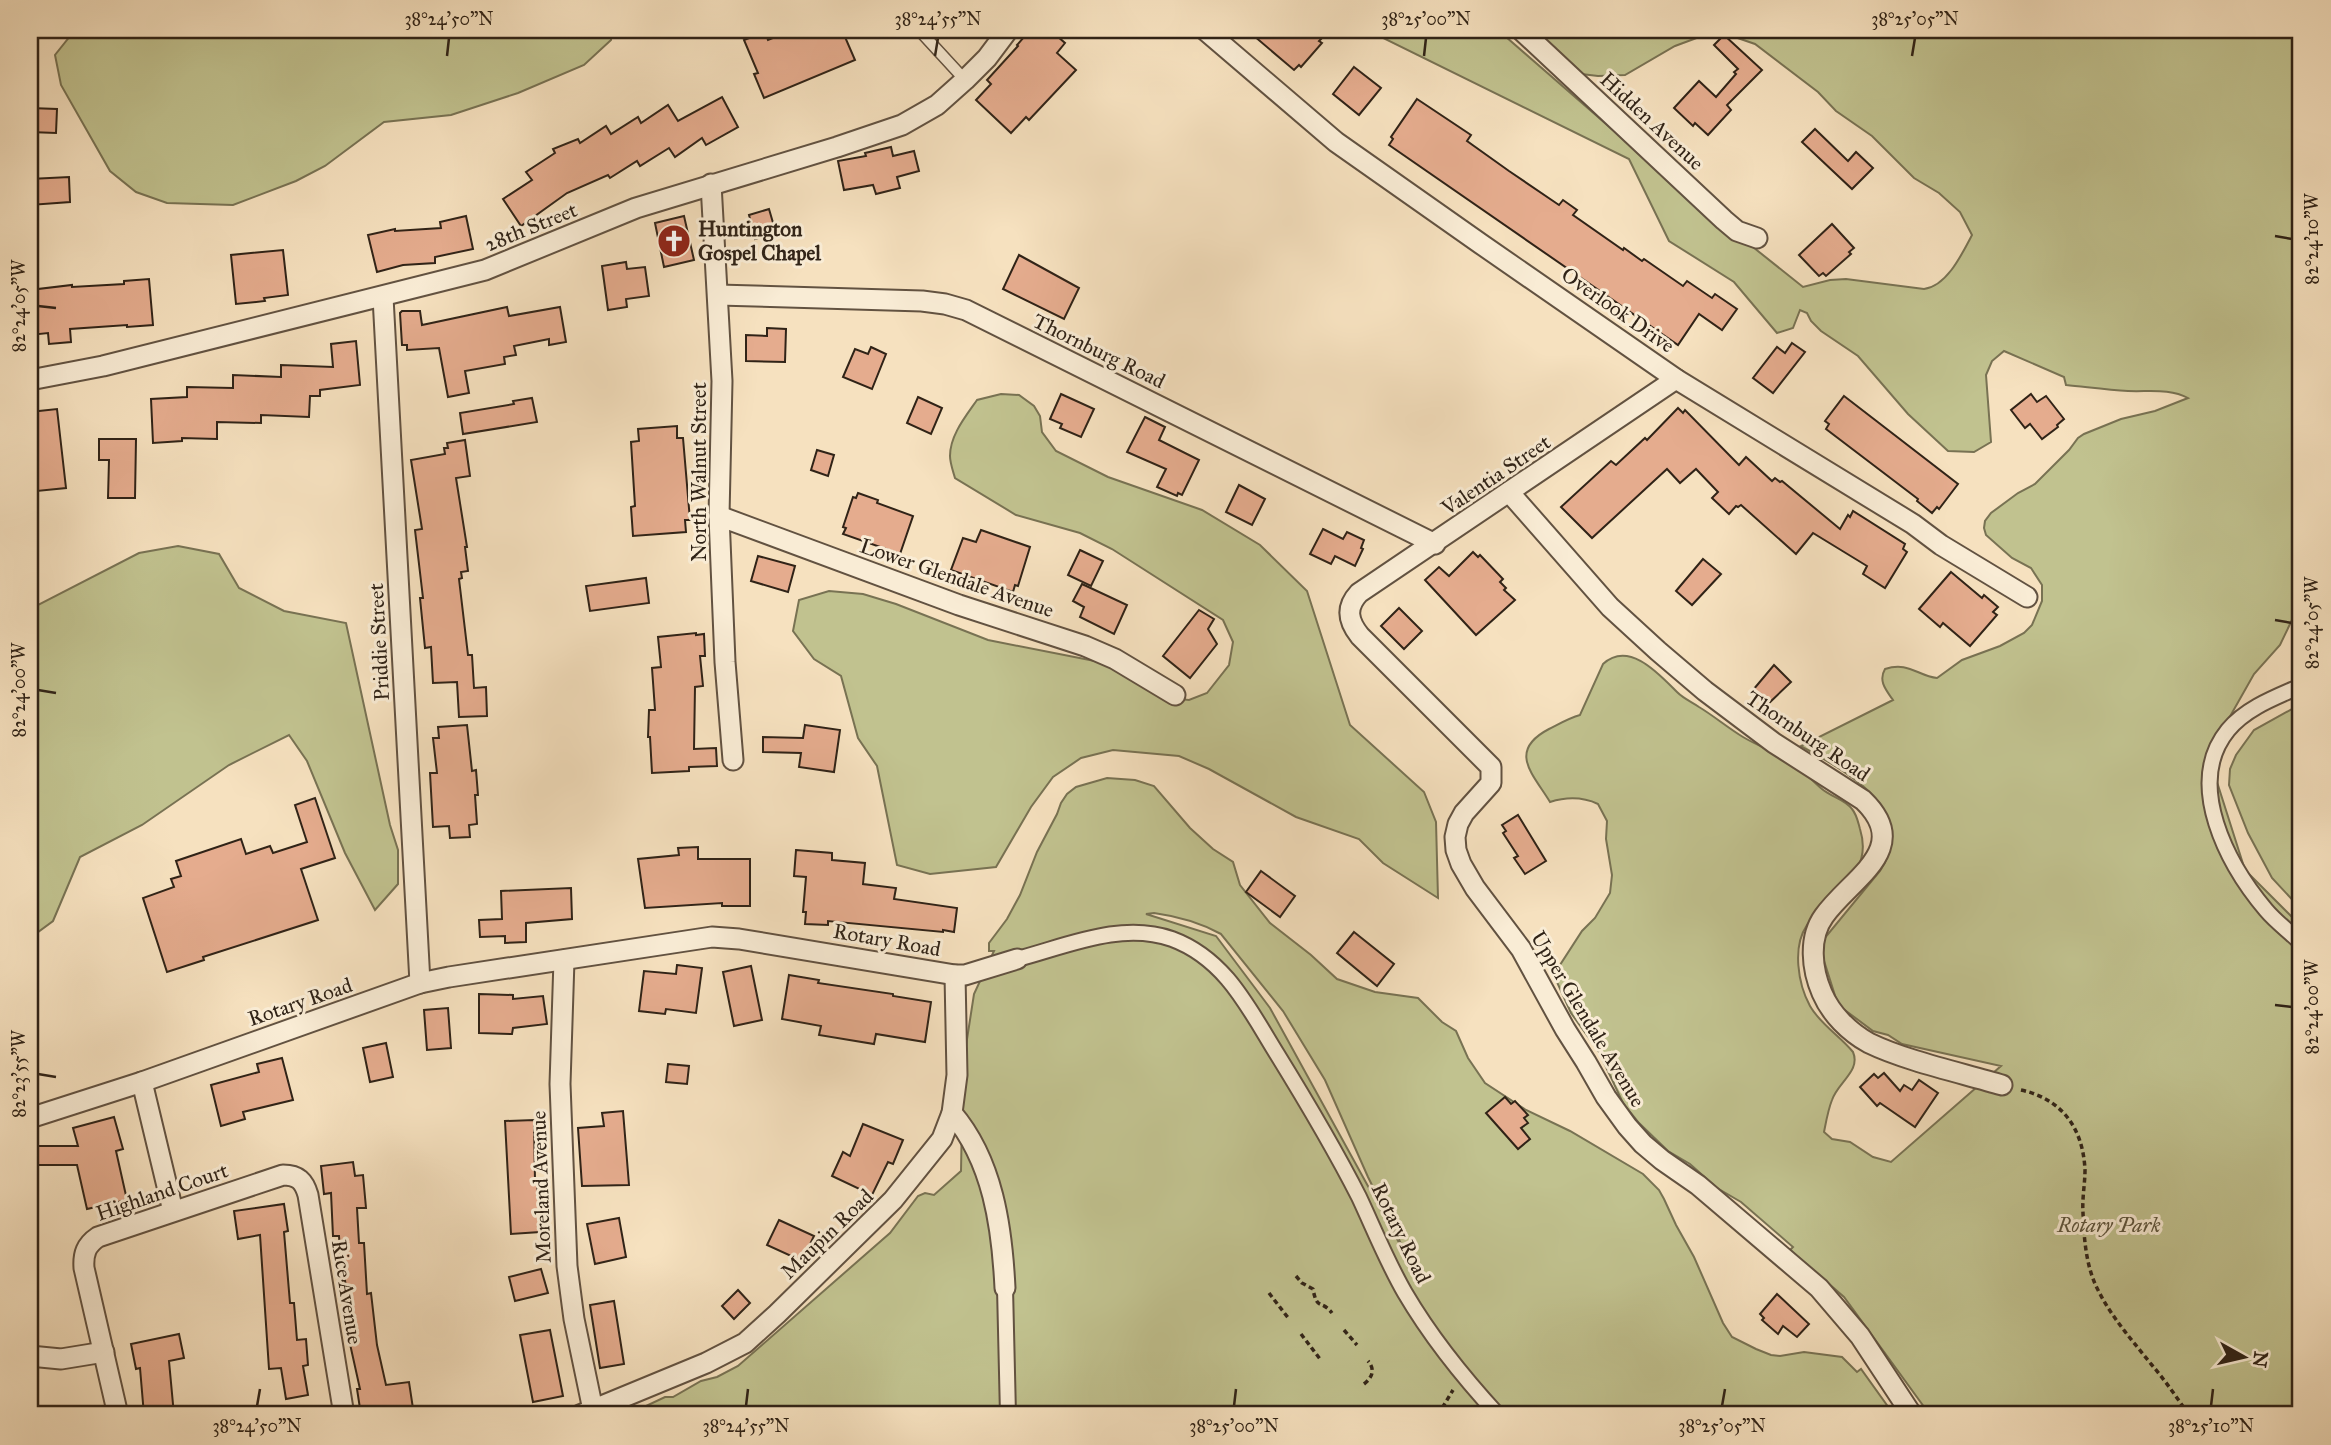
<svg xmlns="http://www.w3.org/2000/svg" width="2331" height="1445" viewBox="0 0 2331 1445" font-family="'IM FELL Great Primer',serif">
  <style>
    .green { fill: #c1c28f; stroke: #787253; stroke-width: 2; fill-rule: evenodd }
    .building { fill: #e5ac8e; stroke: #302317; stroke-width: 2 }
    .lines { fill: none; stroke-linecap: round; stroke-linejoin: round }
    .service-casing { stroke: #625241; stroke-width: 13 }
    .pedestrian-casing { stroke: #625241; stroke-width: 18 }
    .minor-casing { stroke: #625241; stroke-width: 23 }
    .path { stroke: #302317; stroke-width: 3.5; stroke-dasharray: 5 3.5; stroke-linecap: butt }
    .service { stroke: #f9ecd5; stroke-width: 10 }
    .pedestrian { stroke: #f9ecd5; stroke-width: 14 }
    .minor { stroke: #f9ecd5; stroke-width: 19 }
    .ticks { fill: none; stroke: #302317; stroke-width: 2.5 }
    .labels { text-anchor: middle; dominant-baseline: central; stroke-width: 6; stroke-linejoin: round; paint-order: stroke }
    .street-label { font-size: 21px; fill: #302317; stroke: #f9ecd5 }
    .poi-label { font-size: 21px; font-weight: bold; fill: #302317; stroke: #f9ecd5; text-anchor: start }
    .park-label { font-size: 21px; font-style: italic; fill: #5c533b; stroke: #f9ecd5 }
    .neatline { fill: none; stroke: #302317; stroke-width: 2.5 }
    .ticks-label { font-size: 18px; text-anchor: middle; fill: #302317 }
  </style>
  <rect width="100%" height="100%" fill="#f6e1bf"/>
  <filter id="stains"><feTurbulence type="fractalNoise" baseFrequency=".00286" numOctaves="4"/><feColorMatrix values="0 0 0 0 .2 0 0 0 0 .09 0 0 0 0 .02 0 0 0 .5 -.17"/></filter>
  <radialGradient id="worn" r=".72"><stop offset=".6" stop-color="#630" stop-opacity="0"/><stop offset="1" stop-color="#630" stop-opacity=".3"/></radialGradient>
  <g class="green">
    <path d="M75,30H612L611,40L584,65L518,93L451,115L384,122L325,166L296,181L233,205L167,203L136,192L110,171L61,85L55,55Z"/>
    <path d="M1373,30H1498L1689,196L1803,287L1830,280L1846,279L1924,289C1947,286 1962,254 1972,235L1960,212L1939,193L1914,178L1872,136L1836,111L1818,92L1755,44L1726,34L1710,33L1675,46L1625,75L1598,76L1573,73L1531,30H2301V601L2280,645L2254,674L2228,720L2210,760L2245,870L2301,926V1415H1930L1844,1297L1790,1250L1793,1247L1741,1202L1717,1188L1690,1164L1668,1151L1639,1123L1623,1103L1599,1052L1571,1013L1556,980L1560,965L1582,931L1595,918L1610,893L1612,875L1606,839L1607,821L1598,804C1583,797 1566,797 1550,802C1533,774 1507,751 1549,729C1559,724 1569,718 1580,715L1603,664C1629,640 1659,674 1677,692C1684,699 1692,702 1699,707C1714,716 1728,728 1743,737C1758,746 1775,752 1790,761C1802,768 1811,780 1822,789C1831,797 1845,799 1852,809C1857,815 1858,822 1860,829C1875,877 1828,893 1807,925C1792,947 1798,984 1810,1006C1820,1024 1840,1036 1853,1052C1861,1071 1838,1082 1832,1100C1828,1110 1826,1122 1824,1132L1832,1139L1850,1142L1873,1157L1891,1162L2001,1066L1902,1044L1888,1035L1873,1031L1838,1005L1819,945L1880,871C1920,809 1846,772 1801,746L1893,700C1886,690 1878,681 1885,669C1908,661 1918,676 1937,678L1962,660L2000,646L2024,633L2032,625L2042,601V585L2031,568L2012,558L1986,535L1984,528L1985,521L1991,513L2018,493L2035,484L2069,450L2078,438L2084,434L2121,419L2155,411L2188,398C2170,388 2148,392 2128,391C2107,390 2087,387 2066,385L2064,377L2004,351L1992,361L1986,375L1991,442L1974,452L1948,451L1908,414L1858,356L1821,331L1811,321L1807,313L1800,310L1793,328L1777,333L1734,282L1669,241L1629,159L1377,35Z"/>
    <path d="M1001,394L1019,395L1034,406L1040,416L1042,432L1056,451L1108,477L1202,510L1260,545L1307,591L1350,725L1424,792L1436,822L1438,898L1383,863L1359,839L1296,817L1209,769L1179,756L1113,750L1081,758L1053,777L1031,807L996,867L930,874L897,865L877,766L858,738L841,676L814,659L793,631L799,600L829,591L863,594L896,604L988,640L1115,665L1170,698L1189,700L1207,693L1229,665L1233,642L1223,620L1112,549L1080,533L1016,515L955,478C953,471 950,463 950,456C950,435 966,416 977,400Z"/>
    <path d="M178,546L219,554L239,588L284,611L346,623L390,825L398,850V884L375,910L345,853L307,761L289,735L229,765L142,825L80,857L53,921L30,938V609L139,553Z"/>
    <path d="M2301,704V909L2272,878L2248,833L2229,785L2230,769L2236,755L2254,730Z"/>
    <path d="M1107,778L1135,780L1154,786L1190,828L1213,849L1233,862L1240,885L1270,923L1311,955L1337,979L1375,992L1418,998L1442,1022L1456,1031L1468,1058L1485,1083L1526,1110L1570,1131L1643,1174L1659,1190L1664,1199L1676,1225L1694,1257L1723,1323L1732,1337L1756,1349L1771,1355L1780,1356L1804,1352L1842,1357L1857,1372L1861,1369L1894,1415H627L665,1397H673L701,1381L717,1377L738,1366L890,1233L918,1196L925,1193L934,1195L961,1171L963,1065L974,994L994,951H989V943L1007,919L1020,895L1037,852L1057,814L1061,803L1067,794L1076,787ZM1154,913C1176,916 1201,923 1221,934L1283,1011L1325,1080L1368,1177L1413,1268L1270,1008L1216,936L1146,914Z"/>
  </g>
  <g class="building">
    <path d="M793,30H842L855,60L764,98L754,74L758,73L744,40L765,32L768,40Z"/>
    <path d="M1030,30H1050L1065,43L1057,53L1076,70L1029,120L1026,117L1011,133L976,100L991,84L987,80L1018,46L1017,45Z"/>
    <path d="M1247,30H1313L1322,38L1319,41L1322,43L1301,67L1299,65L1294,70Z"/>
    <path d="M1724,35L1762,70L1727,105L1731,110L1708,135L1695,123L1693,126L1674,108L1699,81L1716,97L1736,74L1734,72L1738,69L1714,45Z"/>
    <path d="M1354,67L1381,88L1359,115L1333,94Z"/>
    <path d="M722,97L738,127L706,145L702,138L675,157L669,148L640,166L637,161L610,178L608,175L567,193L521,226L503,199L532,180L526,172L555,153L553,149L578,139L580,143L606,126L611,134L638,117L641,123L668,105L678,121Z"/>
    <path d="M1417,99L1471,135L1467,141L1509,171L1559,205L1563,200L1577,210L1573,215L1623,250L1624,248L1642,261L1644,259L1683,286L1687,281L1712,298L1715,294L1737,309L1722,330L1699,314L1678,345L1389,145L1393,139L1391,137Z"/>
    <path d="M30,108L57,109L56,133L30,132Z"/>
    <path d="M1815,129L1848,161L1856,152L1873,168L1852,189L1802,142Z"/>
    <path d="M891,147L893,156L914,151L919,171L897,177L900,188L876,194L873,185L844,190L838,161L866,156L865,153Z"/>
    <path d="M69,177L70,202L30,205V179Z"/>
    <path d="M769,209L776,233L755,239L749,215Z"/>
    <path d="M466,216L473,249L435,257V263L403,265L377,272L368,235L395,229V231L441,228L440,222Z"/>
    <path d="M684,216L694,260L664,267L655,223Z"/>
    <path d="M1832,224L1854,248L1849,252L1851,254L1826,276L1823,273L1819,276L1799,255Z"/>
    <path d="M283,250L288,295L264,298L265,301L236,304L231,255Z"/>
    <path d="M1019,255L1079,288L1064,319L1003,289Z"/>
    <path d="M626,262L627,269L645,267L649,296L626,299L627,307L608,310L602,266Z"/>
    <path d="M149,279L153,325L127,327V325L70,329L71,342L49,344L48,333L30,335V290L72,285V287L124,284V281Z"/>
    <path d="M507,307L509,316L560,307L566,342L549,345V339L514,346L516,355L504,357L505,364L465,371L469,393L448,397L439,348L407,350V345H402L400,313L402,311H420L422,325Z"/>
    <path d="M767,328L786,329L785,362L746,361V335L767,336Z"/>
    <path d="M356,341L360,385L320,390V396H310L309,417L261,415V423L217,422V439L182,438V441L153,443L151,399L187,397V387L233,388V375L281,377V365L333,367L331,344Z"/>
    <path d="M1792,343L1805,352L1773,393L1753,378L1777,347L1785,353Z"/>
    <path d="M871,347L886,354L872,389L843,377L855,349L868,354Z"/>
    <path d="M1061,394L1094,409L1081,437L1060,428L1062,424L1050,419Z"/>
    <path d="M2031,394L2037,402L2046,396L2064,419L2057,425L2058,427L2042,439L2030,424L2025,428L2011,410Z"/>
    <path d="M1844,396L1958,484L1939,509L1937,507L1932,513L1917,501L1918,499L1826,429L1829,424L1825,421Z"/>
    <path d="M918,397L942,408L931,434L907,423Z"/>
    <path d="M532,398L537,422L463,434L460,413L514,404L513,401Z"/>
    <path d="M1678,408L1683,413L1685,410L1739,465L1746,457L1772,481L1775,478L1780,482L1782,481L1840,529L1848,515L1850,517L1853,511L1905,544L1903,549L1907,552L1885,588L1863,574L1867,566L1813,533L1796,554L1741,505L1738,507L1736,506L1729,514L1712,498L1718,492L1696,469L1680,483L1667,469L1592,538L1561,507L1611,461L1616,465L1645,438L1647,440Z"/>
    <path d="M57,409L66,488L37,491L32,438H30V412Z"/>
    <path d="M1145,417L1165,427L1159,440L1199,460L1182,495L1178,493L1177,496L1157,487L1166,469L1127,452Z"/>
    <path d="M677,426V438H683L690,520H685L686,532L633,536L631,507L635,506L631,442L639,441L638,429Z"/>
    <path d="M99,439H136L135,498H108L109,460H99Z"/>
    <path d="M465,440L470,476L456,478L467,547H465L468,571L461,572L462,578L459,579L468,655H472L474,688L486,687L487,716L459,717L457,682L433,683L431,647L425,648L420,598H423L415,530L422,529L411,460L445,454L444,448H448L447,443Z"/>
    <path d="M817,450L834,455L828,476L811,470Z"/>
    <path d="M1239,485L1265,499L1252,525L1226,512Z"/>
    <path d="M858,493L878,500L877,503L913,516L900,554L843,534L846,528L843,527L853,497L856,498Z"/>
    <path d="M1323,529L1343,539L1347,532L1364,540L1361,548L1363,549L1355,566L1335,556L1331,564L1310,554Z"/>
    <path d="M981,530L1030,547L1018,586L1015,585L1013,592L951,570L963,538L976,542Z"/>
    <path d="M1080,550L1103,561L1091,586L1068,575Z"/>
    <path d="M1473,552L1478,557L1480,555L1503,579L1500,582L1506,588L1504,590L1515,600L1476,635L1425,580L1439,567L1449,576Z"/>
    <path d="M758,556L795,566L788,592L751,581Z"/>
    <path d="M1703,559L1721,574L1692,605L1676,591Z"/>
    <path d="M1951,572L1982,598L1984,595L1998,607L1993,612L1997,615L1970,646L1943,623L1940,627L1919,609Z"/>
    <path d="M646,578L649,603L590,611L586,586Z"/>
    <path d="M1082,584L1127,605L1114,634L1080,617L1084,607L1073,601Z"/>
    <path d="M1399,608L1422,631L1404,649L1381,626Z"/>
    <path d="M1199,610L1214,619L1208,629L1217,644L1190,678L1163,656Z"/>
    <path d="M696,633V635L704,634L705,656H700L703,686L695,687L694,749L716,748L717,766L689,767V771L652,773L650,737H648L649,710H655L652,668L661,667L658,637Z"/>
    <path d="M1774,665L1791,682L1768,704L1753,690Z"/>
    <path d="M467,725L472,771L476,770L478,795H475L477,824L469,825L470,837L450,838L449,826L433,827L430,773H437L433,738H439L438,727Z"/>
    <path d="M805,725L840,730L834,772L799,767L801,753L763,752V737L803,738Z"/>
    <path d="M315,798L335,858L301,869L318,920L203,957L204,960L167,972L143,898L174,887L171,879L181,876L176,861L241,839L246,854L270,846L273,853L307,842L295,805Z"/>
    <path d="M1518,815L1546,861L1525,874L1514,858L1518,856L1503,833L1506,831L1502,825Z"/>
    <path d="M698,847V859H750V906H722V903L645,908L638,859L679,855L678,848Z"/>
    <path d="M796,850L832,853V860L865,863L863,884L896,888L894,899L957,908L954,932L943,930V932L828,921V925L805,924L806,912H803L806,877L794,876Z"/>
    <path d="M1261,871L1295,896L1280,917L1246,892Z"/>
    <path d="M571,888L572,919L526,923V942L505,943V936L480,937L479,920L502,919L501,891Z"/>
    <path d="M1354,932L1394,964L1377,986L1337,953Z"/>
    <path d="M677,965L702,968L696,1013L666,1009L665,1014L639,1011L644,971L676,974Z"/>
    <path d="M751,966L762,1020L734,1026L723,972Z"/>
    <path d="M789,975L819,980L818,983L893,994V996L931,1002L925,1042L876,1034L874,1044L819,1035L821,1026L782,1019Z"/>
    <path d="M479,994L513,995V999L543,996L547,1024L513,1028L512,1034L479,1033Z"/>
    <path d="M448,1008L451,1048L427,1050L424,1010Z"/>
    <path d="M386,1043L393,1077L370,1082L363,1048Z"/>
    <path d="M282,1058L293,1100L243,1112L245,1119L221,1126L211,1085L259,1072L257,1064Z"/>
    <path d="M668,1064L689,1066L687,1084L666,1082Z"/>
    <path d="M1884,1073L1900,1091L1904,1085L1912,1090L1919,1080L1938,1093L1915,1127L1880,1103L1877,1106L1860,1087L1874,1074L1878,1078Z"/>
    <path d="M1505,1097L1511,1104L1515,1101L1528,1115L1524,1118L1528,1123L1521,1128L1530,1139L1518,1149L1486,1113Z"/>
    <path d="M623,1111L629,1185L582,1186L578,1128L604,1126L602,1113Z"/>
    <path d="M114,1117L123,1149L116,1151L127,1200L87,1209L77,1165H30V1146H78L73,1128Z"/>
    <path d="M534,1120L535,1181H537L540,1232L511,1234L505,1121Z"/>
    <path d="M863,1124L903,1140L893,1164L888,1162L872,1195L832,1176L843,1152L850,1156Z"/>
    <path d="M353,1162L355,1176L363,1175L366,1208H357L359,1243H364L367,1294L371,1293L377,1345L386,1385L409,1382L414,1415H381V1413L361,1415L357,1389H360L350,1344L353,1343L345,1280L342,1281L339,1236H333L331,1193L324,1194L321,1166Z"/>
    <path d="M284,1204L288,1231L284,1232L290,1303H294L297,1340L306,1339L308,1365L303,1366L308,1395L286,1399L281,1368L269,1369L260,1235L238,1239L234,1211Z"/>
    <path d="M619,1218L626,1257L595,1264L587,1224Z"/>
    <path d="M779,1220L814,1236L802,1261L767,1245Z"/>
    <path d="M541,1269L548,1293L515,1301L509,1277Z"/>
    <path d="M738,1290L750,1303L734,1319L722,1306Z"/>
    <path d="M1777,1294L1809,1324L1797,1337L1783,1326L1778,1334L1762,1320L1764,1318L1760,1314Z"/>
    <path d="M614,1301L624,1364L600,1368L590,1305Z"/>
    <path d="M550,1330L563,1396L533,1402L520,1335Z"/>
    <path d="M179,1334L184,1358L169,1361L174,1415H144L140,1368L136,1369L131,1344Z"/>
  </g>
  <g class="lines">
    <defs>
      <path id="service" d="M919,30L965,80"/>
      <g id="pedestrian">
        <path d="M2301,686C2276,697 2246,708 2228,730C2184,784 2228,865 2266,910C2276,922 2290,932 2301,943"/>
        <path d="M1017,959C1067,946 1121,921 1172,939C1226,959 1249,1009 1277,1054C1306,1101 1334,1148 1359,1197C1374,1229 1387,1262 1405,1293C1432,1339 1462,1376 1498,1415"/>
        <path d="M1005,1288L1008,1415"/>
      </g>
      <g id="minor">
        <path d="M1205,30L1336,142L1481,244L1676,379L1913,524L1941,545L2027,597"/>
        <path d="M1521,30L1724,220L1737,231L1757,238"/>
        <path d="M711,184L722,381L719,516L725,662L733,760"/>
        <path d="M718,295L922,301L945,304L966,310L1435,544"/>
        <path d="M383,297L420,983"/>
        <path d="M1676,379L1359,593C1345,608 1348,621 1360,636L1491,767V783L1464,813L1458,824L1455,837L1456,850L1461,864L1475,888L1521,949L1565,1029L1586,1062L1606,1097L1627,1126L1643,1144L1662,1160L1698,1185L1819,1288L1860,1336L1912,1415"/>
        <path d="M30,380L103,366L485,270L636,208L837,147L902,125L937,105L965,80L987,58L1008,30"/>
        <path d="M1509,492L1610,607L1658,651L1705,691L1774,743L1863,800C1914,849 1851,878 1824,916C1808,938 1812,970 1822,993C1831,1014 1849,1032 1869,1043C1906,1061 1962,1073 2002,1085"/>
        <path d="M719,516L959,605L1085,646L1115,659L1175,695"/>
        <path d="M564,960L560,1084L567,1266L574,1319L593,1410"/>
        <path d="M142,1082L173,1211"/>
        <path d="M952,1113C993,1161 1002,1227 1005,1288"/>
        <path d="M30,1118L142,1082L420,983L449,977L712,937L739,939L955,975H965L1017,959"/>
        <path d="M30,1356L61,1359L104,1352"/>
        <path d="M118,1415L84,1268C83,1254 86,1245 98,1237L283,1175C298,1175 304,1181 308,1195L344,1415"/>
        <path d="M580,1415L706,1363L745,1343L777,1314L893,1200L942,1139L952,1113L957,1075L955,975"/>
      </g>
    </defs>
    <use href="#service" class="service-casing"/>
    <use href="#pedestrian" class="pedestrian-casing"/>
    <use href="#minor" class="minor-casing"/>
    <g class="path">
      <path d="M2021,1090C2062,1099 2083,1128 2085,1170C2085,1184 2082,1198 2083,1213C2084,1239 2086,1267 2098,1290C2112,1318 2132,1340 2151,1364C2165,1380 2177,1398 2189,1415"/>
      <path d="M1296,1276L1302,1283L1313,1289C1317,1311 1321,1299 1332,1313"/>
      <path d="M1269,1293L1289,1319"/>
      <path d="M1344,1330L1357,1345"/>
      <path d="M1301,1334L1320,1359"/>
      <path d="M1364,1384C1373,1377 1375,1369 1368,1361"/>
      <path d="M1438,1415L1453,1390"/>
    </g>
    <use href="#service" class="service"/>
    <use href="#pedestrian" class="pedestrian"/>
    <use href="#minor" class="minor"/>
  </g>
  <path class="ticks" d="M447,56L449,38M935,56L938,38M1424,56L1426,38M1912,56L1915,38M2275,236L2292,239M38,306L56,308M2275,620L2292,623M38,690L56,693M2275,1005L2292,1007M38,1074L56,1077M257,1406L260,1389M746,1406L748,1389M1234,1406L1236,1389M1722,1406L1725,1389M2211,1406L2213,1389"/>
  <defs>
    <symbol id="church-disc" viewBox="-11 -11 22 22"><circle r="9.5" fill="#8f2418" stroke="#f9ecd5"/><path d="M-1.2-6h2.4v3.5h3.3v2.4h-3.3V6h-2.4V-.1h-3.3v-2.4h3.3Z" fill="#fff"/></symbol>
  </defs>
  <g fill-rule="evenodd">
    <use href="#church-disc" x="655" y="222" width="38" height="38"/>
  </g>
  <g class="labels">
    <g class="street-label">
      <text transform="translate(1652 121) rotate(43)">Hidden Avenue</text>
      <text transform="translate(531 227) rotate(-22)">28th Street</text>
      <text transform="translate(1618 310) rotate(35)">Overlook Drive</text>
      <text transform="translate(1099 351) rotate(26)">Thornburg Road</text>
      <text transform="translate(699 472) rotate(-90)">North Walnut Street</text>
      <text transform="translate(1496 475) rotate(-34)">Valentia Street</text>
      <text transform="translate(957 578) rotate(19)">Lower Glendale Avenue</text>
      <text transform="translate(379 642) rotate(-93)">Priddie Street</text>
      <text transform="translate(1808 736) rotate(34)">Thornburg Road</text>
      <text transform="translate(887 940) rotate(10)">Rotary Road</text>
      <text transform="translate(300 1002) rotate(-19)">Rotary Road</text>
      <text transform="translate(1588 1019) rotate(59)">Upper Glendale Avenue</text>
      <text transform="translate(541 1187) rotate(-92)">Moreland Avenue</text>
      <text transform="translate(162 1192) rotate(-19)">Highland Court</text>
      <text transform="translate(1401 1233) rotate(64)">Rotary Road</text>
      <text transform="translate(827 1234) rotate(-44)">Maupin Road</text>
      <text transform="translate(347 1292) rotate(81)">Rice Avenue</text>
    </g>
    <g class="poi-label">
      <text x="698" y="229">Huntington<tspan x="698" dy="24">Gospel Chapel</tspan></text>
    </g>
    <g class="park-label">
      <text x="2109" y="1225">Rotary Park</text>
    </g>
  </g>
  <rect width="2331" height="1445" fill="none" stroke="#f6e1bf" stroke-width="77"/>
  <g transform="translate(2244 1357) rotate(98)" stroke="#f9ecd5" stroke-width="5" paint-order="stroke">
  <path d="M0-5L12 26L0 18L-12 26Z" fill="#302317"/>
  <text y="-10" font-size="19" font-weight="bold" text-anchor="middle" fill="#302317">N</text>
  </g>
  <rect x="38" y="38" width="2254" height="1368" class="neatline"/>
  <g class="ticks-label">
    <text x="449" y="25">38°24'50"N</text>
    <text x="938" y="25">38°24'55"N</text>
    <text x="1426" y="25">38°25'00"N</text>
    <text x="1915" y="25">38°25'05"N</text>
    <text transform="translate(2312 239) rotate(-90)" y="6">82°24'10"W</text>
    <text transform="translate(19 306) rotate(-90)" y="6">82°24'05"W</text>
    <text transform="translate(2312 623) rotate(-90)" y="6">82°24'05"W</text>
    <text transform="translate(19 690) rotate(-90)" y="6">82°24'00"W</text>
    <text transform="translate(2312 1007) rotate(-90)" y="6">82°24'00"W</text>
    <text transform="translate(19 1074) rotate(-90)" y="6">82°23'55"W</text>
    <text x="257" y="1432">38°24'50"N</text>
    <text x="746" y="1432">38°24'55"N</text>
    <text x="1234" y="1432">38°25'00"N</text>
    <text x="1722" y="1432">38°25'05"N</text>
    <text x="2211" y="1432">38°25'10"N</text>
  </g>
  <rect width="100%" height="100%" filter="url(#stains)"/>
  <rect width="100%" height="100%" fill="url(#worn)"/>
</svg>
